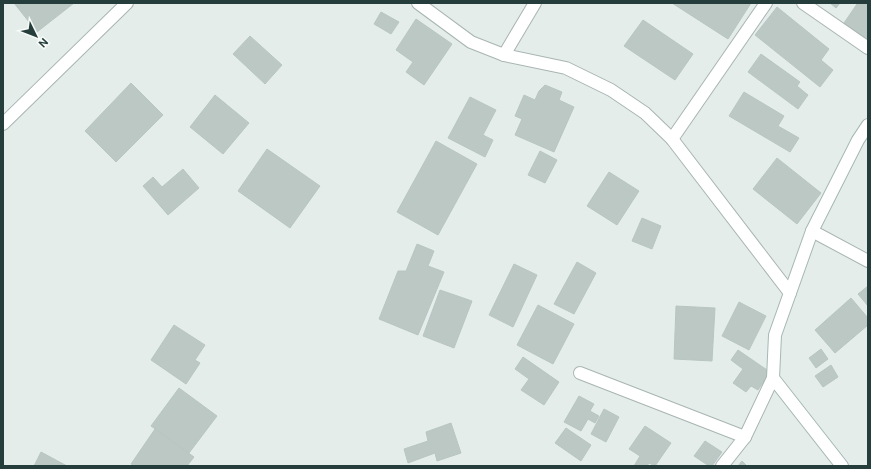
<svg xmlns="http://www.w3.org/2000/svg" width="871" height="469" viewBox="0 0 871 469" font-family="'DM Sans',sans-serif">
  <style>
    .building { fill: #bbc8c4; stroke: #b8c6c3 }
    .lines { fill: none; stroke-linecap: round; stroke-linejoin: round }
    .street-casing { stroke: #a8b5b3; stroke-width: 14 }
    .secondary-casing { stroke: #a5b8b4; stroke-width: 14 }
    .street { stroke: #fff; stroke-width: 12 }
    .secondary { stroke: #fff; stroke-width: 12 }
  </style>
  <rect width="100%" height="100%" fill="#e5edeb"/>
  <g class="building">
    <path d="M14,3H74L37,32Z"/>
    <path d="M672,3H751L728,39Z"/>
    <path d="M830,3H840L836,8Z"/>
    <path d="M857,3H868V40L844,23L857,4Z"/>
    <path d="M777,7L829,49L821,60L833,70L820,87L755,35Z"/>
    <path d="M381,12L399,22L391,34L374,24Z"/>
    <path d="M416,19L452,44L424,85L406,72L413,62L396,50Z"/>
    <path d="M643,20L693,54L675,80L624,46Z"/>
    <path d="M250,36L282,65L265,84L233,54Z"/>
    <path d="M761,54L800,82L797,86L808,95L798,109L748,72Z"/>
    <path d="M131,83L163,115L116,162L85,131Z"/>
    <path d="M545,85L562,92L559,100L574,107L554,152L515,135L522,119L515,116L524,95L535,100L539,91Z"/>
    <path d="M744,92L784,116L778,126L799,138L790,152L729,116Z"/>
    <path d="M215,95L249,123L223,154L190,127Z"/>
    <path d="M470,97L496,110L483,135L493,140L485,157L448,138Z"/>
    <path d="M436,141L477,164L438,235L397,212Z"/>
    <path d="M267,149L320,186L290,228L238,191Z"/>
    <path d="M540,151L557,160L545,183L528,175Z"/>
    <path d="M777,158L821,193L797,224L753,189Z"/>
    <path d="M183,169L199,188L168,215L143,186L153,177L162,187Z"/>
    <path d="M609,172L639,191L617,225L587,206Z"/>
    <path d="M642,218L661,226L652,249L632,241Z"/>
    <path d="M417,244L434,251L428,266L444,272L418,335L379,319L398,271H406Z"/>
    <path d="M577,262L596,273L574,314L554,304Z"/>
    <path d="M514,264L537,275L513,327L489,315Z"/>
    <path d="M868,286V306L858,294Z"/>
    <path d="M440,290L472,301L454,348L423,336Z"/>
    <path d="M851,298L868,318V325L835,353L815,330Z"/>
    <path d="M739,302L766,316L749,350L722,336Z"/>
    <path d="M538,305L574,324L553,364L517,345Z"/>
    <path d="M676,306L715,308L712,361L674,359Z"/>
    <path d="M174,325L205,345L195,360L200,363L186,384L151,360Z"/>
    <path d="M821,349L828,359L816,368L809,358Z"/>
    <path d="M738,350L770,372L758,390L751,386L746,392L733,383L743,369L731,360Z"/>
    <path d="M523,357L559,382L544,405L521,390L529,379L515,369Z"/>
    <path d="M831,365L838,377L823,387L815,376Z"/>
    <path d="M179,388L217,416L189,453L151,426Z"/>
    <path d="M579,396L594,404L590,411L599,416L595,423L588,419L581,431L564,422Z"/>
    <path d="M604,409L619,417L606,442L591,434Z"/>
    <path d="M451,423L461,453L437,461L435,453L408,463L404,449L428,441L426,432Z"/>
    <path d="M645,426L671,443L655,466L649,463L647,466H634L640,456L629,449Z"/>
    <path d="M566,428L591,445L581,461L555,443Z"/>
    <path d="M155,429L194,457L187,466H134L131,464Z"/>
    <path d="M705,441L722,452L712,466H709L694,456Z"/>
    <path d="M41,452L67,466H34Z"/>
    <path d="M742,461L747,466H738Z"/>
  </g>
  <g class="lines">
    <defs>
      <g id="street">
        <path d="M418,3L471,42L504,55L566,68L611,90L645,113L672,139L790,293"/>
        <path d="M803,3L868,48"/>
        <path d="M504,55L535,3"/>
        <path d="M3,124L127,3"/>
        <path d="M672,139L766,3"/>
        <path d="M812,231L868,261"/>
        <path d="M580,373L745,437"/>
        <path d="M722,466L745,437L773,378"/>
      </g>
      <path id="secondary" d="M842,466L773,378L775,335L812,231L858,140L868,125"/>
    </defs>
    <use href="#street" class="street-casing"/>
    <use href="#secondary" class="secondary-casing"/>
    <use href="#street" class="street"/>
    <use href="#secondary" class="secondary"/>
  </g>
  <rect width="871" height="469" fill="none" stroke="#263e3b" stroke-width="8"/>
  <g transform="translate(36 36) rotate(133)" stroke="#f6faf8" stroke-width="3" paint-order="stroke">
  <path d="M0-3L7 15L0 10L-7 15Z" fill="#263e3b"/>
  <text y="-6" font-size="11" font-weight="bold" text-anchor="middle" fill="#263e3b">N</text>
  </g>
</svg>
